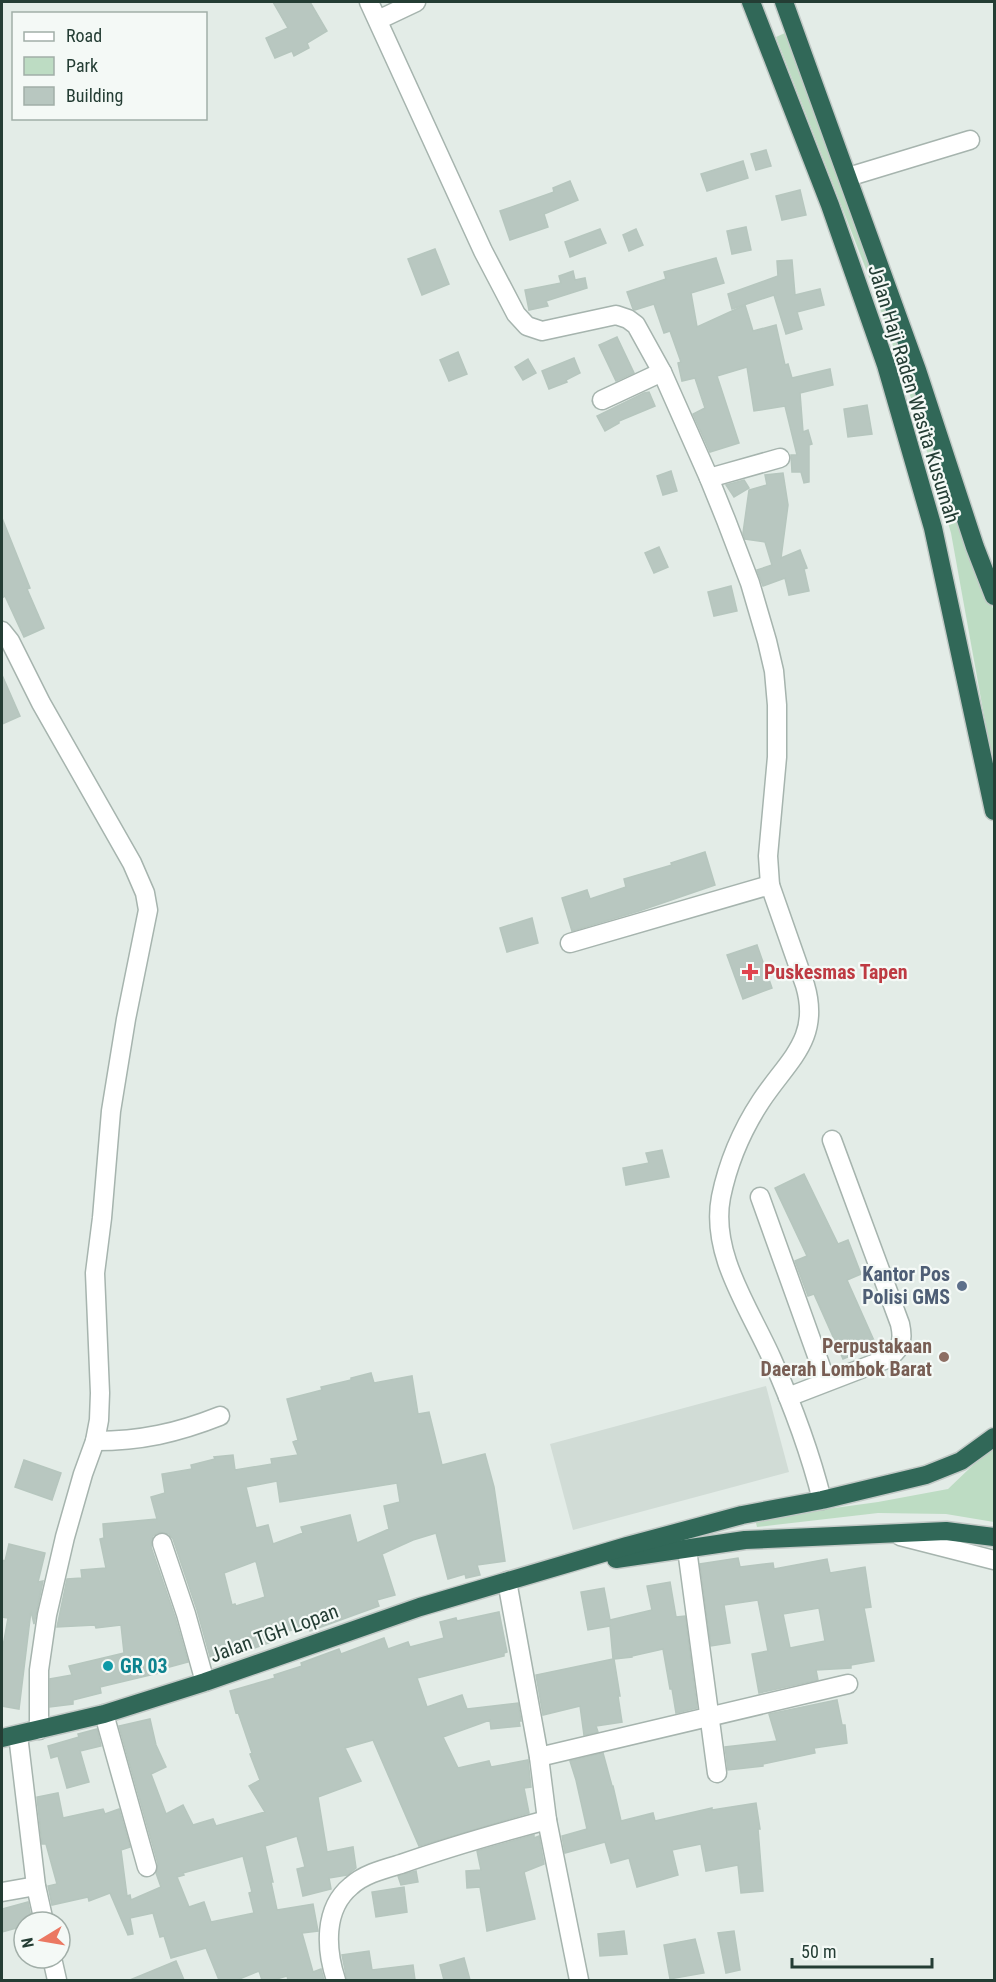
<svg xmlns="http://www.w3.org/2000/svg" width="996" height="1982" viewBox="0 0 996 1982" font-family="'Roboto Condensed',sans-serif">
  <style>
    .built { fill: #d1dcd6 }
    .green { fill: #bddcc3 }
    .building { fill: #b8c7c0; stroke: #b6c6be; stroke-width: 1.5; fill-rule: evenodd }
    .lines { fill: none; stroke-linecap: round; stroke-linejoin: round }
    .minor-casing { stroke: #a6b4ae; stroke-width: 21 }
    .highway-casing { stroke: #c2c9c6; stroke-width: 21 }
    .minor { stroke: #fff; stroke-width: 18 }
    .highway { stroke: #316858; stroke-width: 18 }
    .health-dot { fill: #e0444e; stroke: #f4f9f6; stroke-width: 2 }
    .service-dot { fill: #5c6f8a; stroke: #f4f9f6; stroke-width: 2 }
    .education-dot { fill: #8d6e63; stroke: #f4f9f6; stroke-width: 2 }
    .culture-dot { fill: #0f9aa8; stroke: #f4f9f6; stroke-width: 2 }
    .labels { text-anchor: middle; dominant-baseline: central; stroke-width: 4.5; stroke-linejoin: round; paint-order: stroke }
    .street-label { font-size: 20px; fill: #243d34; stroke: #f4f9f6 }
    .health-label { font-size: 20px; font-weight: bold; fill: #be3a42; stroke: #f4f9f6; text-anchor: start }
    .service-label { font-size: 20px; font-weight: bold; fill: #4e5e75; stroke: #f4f9f6; text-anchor: end }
    .education-label { font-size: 20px; font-weight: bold; fill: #785e54; stroke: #f4f9f6; text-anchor: end }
    .culture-label { font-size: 20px; font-weight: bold; fill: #0d838f; stroke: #f4f9f6; text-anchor: start }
  </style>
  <rect width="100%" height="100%" fill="#e3ece7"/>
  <path class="built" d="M766,1386L789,1472L573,1530L550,1444Z"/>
  <g class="green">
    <path d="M785,33L884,281L963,533L994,611V771L951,533L914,407L871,282L776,37Z"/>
    <path d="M994,1445V1522L946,1514L878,1513L757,1527L755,1519L878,1502L948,1489Z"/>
  </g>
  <g class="building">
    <path d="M273,2H310L327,31L307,43L309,48L294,56L292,51L275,58L266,38L288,28Z"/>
    <path d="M766,150L771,166L756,170L751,154Z"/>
    <path d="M743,161L748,178L707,191L701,174Z"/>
    <path d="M570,181L578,200L544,214L548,227L510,240L500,211L554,192L553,188Z"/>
    <path d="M800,190L806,215L782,220L776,196Z"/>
    <path d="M746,227L751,250L732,254L727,231Z"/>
    <path d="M600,229L606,243L570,257L565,242Z"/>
    <path d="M636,229L643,245L629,251L623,235Z"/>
    <path d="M435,249L449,284L422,295L408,259Z"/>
    <path d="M716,258L724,283L691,293L697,327L745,305L753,331L776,325L785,365L788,364L792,378L830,369L833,385L800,393L803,432L808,430L812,444L809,445V482L804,483L801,472H792L791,455H797L785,406L754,411L747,367L717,376L739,443L710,452L693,414L705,408L695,378L682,381L678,363L681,362L670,331L664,333L654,304L635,310L633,309L627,292L666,279L664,272Z"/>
    <path d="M792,260L795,295L820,289L824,305L797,312L802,329L786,334L774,295L732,309L728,294L778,276L777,261Z"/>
    <path d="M573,271L575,280L585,278L587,288L546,301L548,306L529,310L525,290L561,283L559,276Z"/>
    <path d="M617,337L634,373L616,381L599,345Z"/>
    <path d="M458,352L467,374L449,381L440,360Z"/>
    <path d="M574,358L580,373L566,380L567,382L549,389L542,371Z"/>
    <path d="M528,359L536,373L523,380L515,367Z"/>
    <path d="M649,392L655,406L619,421V423L605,431L597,416L644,393Z"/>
    <path d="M867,405L872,434L848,437L844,409Z"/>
    <path d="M671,471L677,491L663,495L657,476Z"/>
    <path d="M783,473L788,505L781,558L800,550L807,568L804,569L809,591L789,595L785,578L763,586L757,570L772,565L765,542L745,539L743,533L749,490L767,485L765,475Z"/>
    <path d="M744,480L749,488L734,497L726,485Z"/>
    <path d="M2,518L30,588L27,589L44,628L24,637L5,596L2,598Z"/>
    <path d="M659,547L668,567L654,573L645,553Z"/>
    <path d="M731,586L737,611L714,616L708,592Z"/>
    <path d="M2,675L20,716L2,724Z"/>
    <path d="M705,852L715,885L639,911L572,931L562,898L587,890L590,899L626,887L624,879L672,865L671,863Z"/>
    <path d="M532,918L538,943L507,952L500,928Z"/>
    <path d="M757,945L772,988L743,999L727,955Z"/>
    <path d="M662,1150L669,1177L626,1185L623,1168L649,1163L646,1153Z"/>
    <path d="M804,1174L838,1244L848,1240L861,1274L847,1280L876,1345L843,1359L814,1294L808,1296L795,1261L807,1256L775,1188Z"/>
    <path d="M371,1373L374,1383L412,1376L418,1414L429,1412L442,1465L485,1454L494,1487L505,1561L477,1565L480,1575L466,1578L465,1574L448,1579L436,1533L413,1540L382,1554L395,1595L377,1600L379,1606L310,1631L308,1625L269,1637L271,1642L244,1652L211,1660L197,1610L173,1539L169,1534L159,1532L153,1536L151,1547L175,1617L188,1662L162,1669L163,1672L100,1687L101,1693L73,1700V1704L50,1707V1679L72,1675L69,1666L124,1653L121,1625L96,1628L95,1625L57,1627L67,1579L82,1578L81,1570L106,1568L100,1539L104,1538L103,1524L157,1519L151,1497L165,1493L162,1474L192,1469L191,1465L215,1459L214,1457L233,1455L235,1470L272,1464L271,1459L298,1455L293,1442L298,1440L287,1399L322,1390L321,1387L351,1380V1378ZM277,1481L280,1502L397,1483L400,1502L384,1506L389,1529L357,1543L350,1515L301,1527L303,1533L273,1544L268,1525L256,1528L246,1487ZM256,1561L265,1597L236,1606L235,1604L232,1605L224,1573Z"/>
    <path d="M24,1460L61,1473L52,1500L15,1487Z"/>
    <path d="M9,1544L45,1553L38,1582L43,1581L34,1624L31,1611L19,1709L2,1706V1652L8,1618L2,1617V1560L5,1561Z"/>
    <path d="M738,1558L740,1567L773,1563L774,1569L827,1559L830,1573L865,1567L871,1607L864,1608L874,1661L851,1665V1668L816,1670L818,1680L759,1693L752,1654L768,1651L758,1600L724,1605L730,1643L711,1646L700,1564ZM819,1608L825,1641L790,1648L783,1614Z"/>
    <path d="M670,1582L676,1617L685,1616L697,1708L676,1713L672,1689H670L663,1649L632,1656V1657L614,1659L620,1696H618L622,1722L596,1726L598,1732L584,1735L580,1706L543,1715L536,1675L613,1659L610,1626L588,1630L581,1592L604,1588L610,1620L652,1610L647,1586Z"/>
    <path d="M499,1612L507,1652L504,1653V1656L417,1678L427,1707L462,1695L467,1709L518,1703L521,1721H519L520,1726L491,1729L490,1720L443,1737L458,1768L489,1761L491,1767L528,1760L531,1787L524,1788L529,1813L419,1846L373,1740L345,1748L361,1781L318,1797L327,1852L353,1847L356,1868L347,1875L329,1878L331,1889L303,1896L297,1869L305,1867L297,1836L265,1846L273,1882H271L277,1910L313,1904L318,1931L302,1933L313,1972L321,1969L324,1980H288L287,1976L273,1980H262L259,1971L237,1980H219L206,1948L171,1958L164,1936L160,1937L153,1913L130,1918L133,1934L128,1935L110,1893L89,1901L88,1897L52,1905L48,1886L57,1884L46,1844H42L37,1797L58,1793L63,1818L103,1809L105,1814L119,1809L130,1847L121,1850L127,1896L130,1895L131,1900L161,1887L156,1873L158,1864L119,1726L150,1719L156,1745L166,1767L151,1774L166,1814L183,1805L193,1825L213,1819L216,1826L265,1812L249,1786L260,1780L250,1754L252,1753L238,1712L236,1713L230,1691L275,1678L274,1675L302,1666L301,1663L339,1649L341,1654L384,1638L388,1649L408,1642L410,1647L444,1638L440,1622L456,1618L457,1621ZM243,1856L252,1892L249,1893L254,1913L211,1922L204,1902L189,1907L177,1877L184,1875L183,1873Z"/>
    <path d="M837,1700L842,1725H845L847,1743L814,1748L815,1753L763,1764V1766L728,1770L725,1747L777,1741L769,1714Z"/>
    <path d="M97,1729L101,1746L80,1751L89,1782L67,1788L58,1756L51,1758L48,1746L79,1737L78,1734Z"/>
    <path d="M603,1753L612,1786H613L621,1821L653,1813L655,1821L712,1808V1810L756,1803L760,1829H758L763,1891L741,1893L738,1865L706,1871L701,1844L672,1850L678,1875L637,1887L629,1858L611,1863L605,1842L565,1853L562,1836L587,1829L576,1780L570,1761Z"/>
    <path d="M534,1835V1838L539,1836L544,1864L524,1872L535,1919L487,1931L480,1887L467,1888L466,1871L481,1870L477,1851Z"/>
    <path d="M416,1871L418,1882L401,1885L398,1876Z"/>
    <path d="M404,1887L407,1912L376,1917L372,1892Z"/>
    <path d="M28,1902L32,1922H24V1926L2,1932V1909Z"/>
    <path d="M624,1931L627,1954L600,1956L598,1934Z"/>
    <path d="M734,1931L740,1970L726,1973L718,1933Z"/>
    <path d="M695,1939L704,1973L670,1979L664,1945Z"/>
    <path d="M369,1951L372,1970L413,1965L415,1980H347L342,1955Z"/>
    <path d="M464,1958L470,1980H444L440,1965Z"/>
    <path d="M176,1961L184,1980H130Z"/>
  </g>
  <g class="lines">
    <defs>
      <g id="minor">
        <path d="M369,2L483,251L516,314L527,326L542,331L616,315L628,319L636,325L662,372L709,478L726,520L750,583L767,641L774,671L777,705V757L768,856L770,885L805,985C821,1039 788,1060 761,1101C742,1130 728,1163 721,1197C710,1254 750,1309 772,1359C792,1404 810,1452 822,1500"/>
        <path d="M378,20L416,2"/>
        <path d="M848,177L970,140"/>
        <path d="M602,400L662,372"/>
        <path d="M709,478L780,458"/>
        <path d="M2,631L10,641L41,703L132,863L145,893L148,910L126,1019L111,1111L102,1218L95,1273L100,1393L99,1420L95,1441L83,1474L65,1537L47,1615L39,1670V1730"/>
        <path d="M570,943L770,885"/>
        <path d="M760,1197L826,1381"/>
        <path d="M788,1397L884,1360C901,1351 904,1342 900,1324L832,1140"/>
        <path d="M95,1441C141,1441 177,1433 220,1416"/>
        <path d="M900,1536L994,1560"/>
        <path d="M162,1543L186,1614L205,1682"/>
        <path d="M687,1549L717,1773"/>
        <path d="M507,1581L539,1757L547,1820L579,1980"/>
        <path d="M104,1714L147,1867"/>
        <path d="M18,1735L36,1886L44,1922"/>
        <path d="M539,1757L848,1684"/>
        <path d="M2,1892L36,1886"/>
        <path d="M52,1958L57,1980"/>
        <path d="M336,1980C326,1950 323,1909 351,1886C364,1874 384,1869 401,1864C449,1847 498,1833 547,1820"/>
      </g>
      <g id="highway">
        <path d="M751,2L830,205L886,365L933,528L994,811"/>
        <path d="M784,2L917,370L975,547L994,596"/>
        <path d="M616,1559L745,1540L946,1531L994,1537"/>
        <path d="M2,1738L104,1714L205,1682L420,1607L627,1546L742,1515L822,1500L926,1475L961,1461L994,1437"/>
      </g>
    </defs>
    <use href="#minor" class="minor-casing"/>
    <use href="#highway" class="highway-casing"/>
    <use href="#minor" class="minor"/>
    <use href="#highway" class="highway"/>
  </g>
  <path class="health-dot" d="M747 963h6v6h6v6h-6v6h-6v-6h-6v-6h6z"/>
  <circle class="service-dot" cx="962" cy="1286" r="6"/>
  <circle class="education-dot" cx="944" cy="1357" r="6"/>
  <circle class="culture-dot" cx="108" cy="1666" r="6"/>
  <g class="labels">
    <g class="street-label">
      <text transform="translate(914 394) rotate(73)">Jalan Haji Raden Wasita Kusumah</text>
      <text transform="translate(274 1633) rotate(-20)">Jalan TGH Lopan</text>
    </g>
    <g class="health-label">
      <text x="764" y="972">Puskesmas Tapen</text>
    </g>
    <g class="service-label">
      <text x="950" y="1274">Kantor Pos<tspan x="950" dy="23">Polisi GMS</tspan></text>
    </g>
    <g class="education-label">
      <text x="932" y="1346">Perpustakaan<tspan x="932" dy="23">Daerah Lombok Barat</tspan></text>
    </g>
    <g class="culture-label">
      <text x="120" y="1666">GR 03</text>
    </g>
  </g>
  <rect width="996" height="1982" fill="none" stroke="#243d34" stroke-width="6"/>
  <rect x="12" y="12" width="195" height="108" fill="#f4f9f6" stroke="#a1aea8" stroke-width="1.5"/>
  <rect x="24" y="32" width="30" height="9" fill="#ffffff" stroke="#a1aea8" stroke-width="1.5"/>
  <text x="66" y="42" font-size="18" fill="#243d34">Road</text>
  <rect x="24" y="57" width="30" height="18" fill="#bddcc3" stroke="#a1aea8" stroke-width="1.5"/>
  <text x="66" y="72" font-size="18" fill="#243d34">Park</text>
  <rect x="24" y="87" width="30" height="18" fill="#b8c7c0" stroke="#a1aea8" stroke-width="1.5"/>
  <text x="66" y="102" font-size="18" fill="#243d34">Building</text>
  <g transform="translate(42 1940) rotate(259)"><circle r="28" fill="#f4f9f6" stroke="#a1aea8" stroke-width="1.5"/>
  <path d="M0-4.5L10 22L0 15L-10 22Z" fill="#eb7862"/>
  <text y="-9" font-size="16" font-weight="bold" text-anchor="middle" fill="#243d34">N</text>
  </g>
  <path d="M792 1958v9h140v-9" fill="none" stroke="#243d34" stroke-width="3"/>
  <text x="801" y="1958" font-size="18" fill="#243d34" stroke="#f4f9f6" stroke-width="4.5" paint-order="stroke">50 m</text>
</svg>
